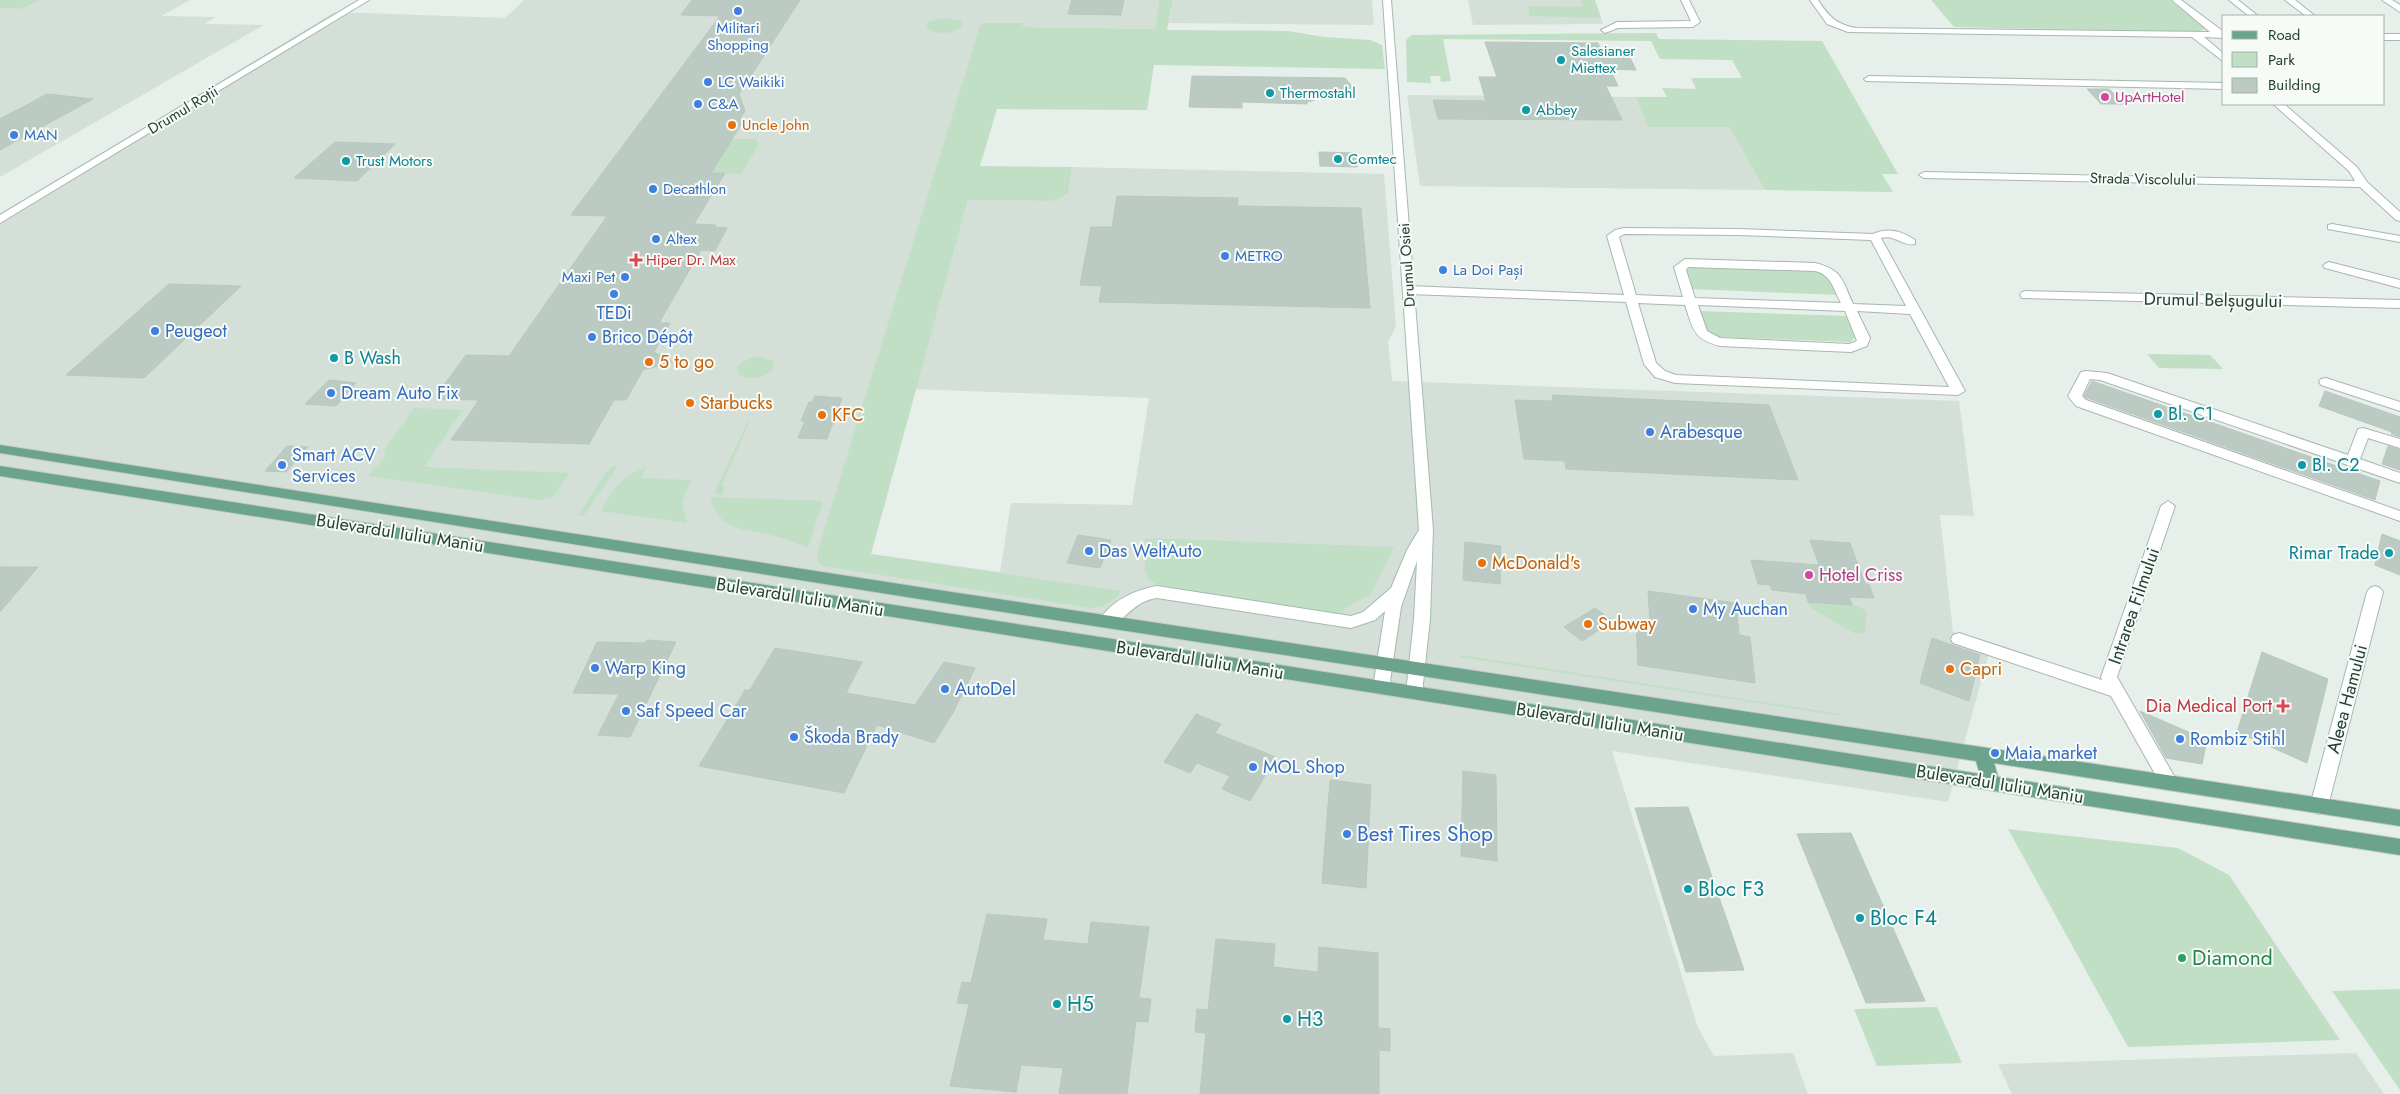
<svg xmlns="http://www.w3.org/2000/svg" width="2400" height="1094" viewBox="0 0 2400 1094" font-family="Jost,sans-serif">
  <style>
    .built { fill: #d4dfd8; fill-rule: evenodd }
    .green { fill: #c0dfc4 }
    .building { fill: #bbcac2; stroke: #b8c8bf }
    .lines { fill: none; stroke-linecap: round; stroke-linejoin: round }
    .street-casing { stroke: #a8b7b0; stroke-width: 2 }
    .secondary-casing { stroke: #a4bab0; stroke-width: 2 }
    .primary-casing { stroke: #c2cac6; stroke-width: 2 }
    .street { fill: #fff; fill-rule: evenodd }
    .secondary { fill: #fff; fill-rule: evenodd }
    .primary { fill: #6ba38d; fill-rule: evenodd }
    .shop-dot { fill: #3f7fe0; stroke: #f7fbf8; stroke-width: 2 }
    .culture-dot { fill: #0f9aa8; stroke: #f7fbf8; stroke-width: 2 }
    .hotel-dot { fill: #d1479c; stroke: #f7fbf8; stroke-width: 2 }
    .food-dot { fill: #e8710a; stroke: #f7fbf8; stroke-width: 2 }
    .health-dot { fill: #e0444e; stroke: #f7fbf8; stroke-width: 2 }
    .leisure-dot { fill: #2e9e5b; stroke: #f7fbf8; stroke-width: 2 }
    .labels { text-anchor: middle; dominant-baseline: central; stroke-width: 4; stroke-linejoin: round; paint-order: stroke }
    .far-shop-label { font-size: 15px; fill: #366cbe; stroke: #f7fbf8; text-anchor: start }
    .far-culture-label { font-size: 15px; fill: #0d838f; stroke: #f7fbf8; text-anchor: start }
    .far-hotel-label { font-size: 15px; fill: #b23c85; stroke: #f7fbf8; text-anchor: start }
    .far-street-label { font-size: 15px; fill: #254135; stroke: #f7fbf8 }
    .far-food-label { font-size: 15px; fill: #c56008; stroke: #f7fbf8; text-anchor: start }
    .far-health-label { font-size: 15px; fill: #be3a42; stroke: #f7fbf8; text-anchor: start }
    .street-label { font-size: 18px; fill: #254135; stroke: #f7fbf8 }
    .shop-label { font-size: 18px; fill: #366cbe; stroke: #f7fbf8; text-anchor: start }
    .culture-label { font-size: 18px; fill: #0d838f; stroke: #f7fbf8; text-anchor: start }
    .food-label { font-size: 18px; fill: #c56008; stroke: #f7fbf8; text-anchor: start }
    .hotel-label { font-size: 18px; fill: #b23c85; stroke: #f7fbf8; text-anchor: start }
    .health-label { font-size: 18px; fill: #be3a42; stroke: #f7fbf8; text-anchor: end }
    .near-shop-label { font-size: 21px; fill: #366cbe; stroke: #f7fbf8; text-anchor: start }
    .near-culture-label { font-size: 21px; fill: #0d838f; stroke: #f7fbf8; text-anchor: start }
    .near-leisure-label { font-size: 21px; fill: #27864d; stroke: #f7fbf8; text-anchor: start }
  </style>
  <rect width="100%" height="100%" fill="#e6efea"/>
  <g class="built">
    <path d="M40,0H190L161,16L216,17L204,24L264,25L0,177V8L21,9Z"/>
    <path d="M524,0H1159L1155,29L1023,27L1024,24L981,23L871,554L1000,572L1011,503L1132,505L1149,398L916,389L968,200L1052,201L1068,194L1072,167L1384,174L1396,326L1388,342L1392,381L1959,401L1974,516L1940,515L1953,632L1991,645L1948,802L1612,751L1698,1028L1714,1056L1793,1053L1808,1094H0V215L335,12L505,18ZM1145,538L1370,595L1346,608L1341,614L1162,587L1148,580L1145,571Z"/>
    <path d="M1173,0H1372L1374,25L1169,23Z"/>
    <path d="M1468,0H1595L1603,24L1473,25Z"/>
    <path d="M1407,95L1635,97L1648,127H1729L1765,190L1420,186Z"/>
    <path d="M2356,1053L2384,1094H2012L1998,1064Z"/>
  </g>
  <g class="green">
    <path d="M0,0H40L21,9L0,8Z"/>
    <path d="M1159,0H1173L1167,30L1288,31L1324,37L1370,40L1382,45L1385,69L1154,65L1147,110L997,109L980,166L1072,167L1068,194L1052,201L968,200L871,554L1121,591C1114,604 1104,606 1091,608L824,566L818,563L817,553L981,23H1024L1023,27L1155,29Z"/>
    <path d="M1581,0H1595L1601,18L1530,16L1528,6L1583,7Z"/>
    <path d="M1931,0H2170L2206,29L2195,32L1954,27Z"/>
    <path d="M946,18L961,21L963,25C954,35 937,35 927,29L926,26L930,21Z"/>
    <path d="M1656,33L1659,39L1822,41L1898,174H1882L1893,192L1765,190L1729,127H1648L1635,97H1667L1662,88L1696,89L1691,78H1742L1732,60L1660,59L1651,41L1443,39L1451,81L1441,82L1440,76H1430L1431,83L1407,82L1406,40L1412,35Z"/>
    <path d="M732,139H756L759,144L741,174L711,173Z"/>
    <path d="M1693,266L1817,271L1830,278L1838,295L1691,289L1686,271Z"/>
    <path d="M1699,311L1848,316L1857,336L1850,342L1718,337L1707,331Z"/>
    <path d="M2147,354L2210,355L2223,369L2159,368Z"/>
    <path d="M759,356L773,361L774,368C765,378 750,382 739,374L737,368C742,360 750,358 759,356Z"/>
    <path d="M414,408L463,410L424,467L570,473L553,497L540,500L368,476L385,457L384,450Z"/>
    <path d="M751,419L721,486L725,487L722,495L716,494L715,491L746,425Z"/>
    <path d="M615,465L617,467L587,511L584,515L578,516L606,472Z"/>
    <path d="M646,468L640,478L691,480L682,502L687,523L601,511C613,490 622,475 646,468Z"/>
    <path d="M710,497L823,501L808,548C798,544 789,540 779,537C749,528 720,535 710,497Z"/>
    <path d="M1145,538L1394,547L1370,595L1346,608L1342,614L1162,587L1148,580L1145,571Z"/>
    <path d="M1808,602C1823,603 1858,601 1867,612L1865,632L1856,634L1811,608Z"/>
    <path d="M1462,655L1840,714L1842,716L1459,657Z"/>
    <path d="M2008,829L2178,848L2229,875L2340,1040L2128,1047Z"/>
    <path d="M2400,989V1090L2332,991Z"/>
    <path d="M1937,1007L1962,1063L1877,1066L1854,1009Z"/>
  </g>
  <g class="building">
    <path d="M692,0H800L739,94L745,111L739,120H744L711,173H725L694,224L716,225L715,227L727,228L715,251L701,250L659,323H670L654,352L673,362L643,370L626,400H614L589,444L451,440L479,400L442,399L450,389H441L466,355L509,356L607,216L571,215L720,16L681,15Z"/>
    <path d="M1072,0H1124L1121,15L1068,14Z"/>
    <path d="M1485,42L1598,43L1602,51H1627L1636,70L1610,69L1618,86H1606L1622,120L1438,119L1433,100L1486,101L1479,77H1497Z"/>
    <path d="M1192,76L1345,78L1356,91L1343,95L1315,97V100L1307,102V104L1242,102V108L1189,107Z"/>
    <path d="M2087,89H2109L2124,104H2101Z"/>
    <path d="M47,94L93,99L0,150V119Z"/>
    <path d="M335,142L395,144L357,181L294,178Z"/>
    <path d="M1319,152L1356,153L1357,167L1320,166Z"/>
    <path d="M1117,196L1238,198L1237,206L1361,208L1370,308L1099,302L1102,286L1080,285L1091,227H1112Z"/>
    <path d="M169,284L241,286L144,378L66,375Z"/>
    <path d="M329,380L356,383L336,406L305,404Z"/>
    <path d="M2092,381L2380,481L2375,500L2087,398L2084,396Z"/>
    <path d="M2325,391L2400,417V437L2391,434L2392,432L2319,406Z"/>
    <path d="M1552,395L1769,405L1798,480L1566,469L1565,461L1524,459L1515,400L1553,401Z"/>
    <path d="M815,396L842,398L827,439L798,438L805,421H801L809,402H812Z"/>
    <path d="M287,446L308,447L286,472L265,471Z"/>
    <path d="M2388,446L2400,450V470L2382,464Z"/>
    <path d="M2382,534L2400,541V575L2375,565Z"/>
    <path d="M1078,535L1111,540L1100,568L1067,563Z"/>
    <path d="M1810,540L1850,543L1865,584H1869L1874,598L1849,597L1852,605L1808,602L1806,594L1772,590L1770,585L1758,584L1751,560L1819,565Z"/>
    <path d="M1465,542L1501,546L1500,584L1463,580Z"/>
    <path d="M0,567H38L0,612Z"/>
    <path d="M1648,591L1736,603L1739,635L1750,637L1755,683L1638,665L1636,620L1650,622Z"/>
    <path d="M1595,608L1613,621L1582,641L1564,627Z"/>
    <path d="M1932,638L1980,655L1969,701L1920,683Z"/>
    <path d="M647,640L676,642L630,737L598,735L619,694L573,693L597,642L645,643Z"/>
    <path d="M775,648L862,662L846,693L915,705L944,662L975,668L954,711L934,743L877,725L844,793L699,766L745,690H750Z"/>
    <path d="M2262,652L2328,679L2307,763L2237,732Z"/>
    <path d="M2140,711L2207,740L2202,764L2166,758Z"/>
    <path d="M1196,714L1221,724L1215,733L1276,757L1250,801L1222,789L1230,776L1197,763L1190,773L1164,762Z"/>
    <path d="M1463,771L1496,775L1497,861L1461,856Z"/>
    <path d="M1330,780L1371,785L1366,888L1322,883Z"/>
    <path d="M1688,807L1744,970L1686,972L1635,808Z"/>
    <path d="M1851,833L1925,1001L1866,1003L1797,834Z"/>
    <path d="M987,914L1047,919L1043,940L1088,944L1091,922L1149,927L1139,998L1151,999L1148,1022L1136,1021L1127,1094H1059L1063,1068L1021,1065L1016,1092L950,1086L969,1004L957,1003L962,982L971,983Z"/>
    <path d="M1216,939L1275,944L1273,967L1318,972L1319,947L1378,953V1028L1390,1029V1051L1379,1050V1094H1200L1206,1033L1195,1032L1197,1009L1208,1010Z"/>
  </g>
  <g class="lines">
    <defs>
      <g id="street">
        <path d="M359,0H369L0,223V215Z"/>
        <path d="M1681,0H1689L1700,22L1693,27L1618,28L1605,33L1601,30L1617,22L1691,21Z"/>
        <path d="M1810,0H1818C1829,17 1837,25 1857,28L2210,32L2172,0H2181L2224,32V38L2204,37L2224,54V62L2192,37L1848,32L1827,24Z"/>
        <path d="M2229,0H2238L2258,16H2249Z"/>
        <path d="M2285,0H2295L2315,16H2306Z"/>
        <path d="M2382,0H2392L2400,5V12Z"/>
        <rect x="2384" y="34" width="16" height="6"/>
        <path d="M1869,76L2224,83V89L1866,81L1864,79Z"/>
        <path d="M2273,104H2284L2357,167L2367,182L2400,212V221L2396,220L2360,187L1924,178L1919,175L1924,172L2355,181L2349,171Z"/>
        <path d="M2332,224L2400,236V242L2328,229V225Z"/>
        <path d="M1624,228L1738,229L1873,234C1888,227 1902,231 1915,240V244C1903,247 1895,234 1881,238L1965,391L1958,395L1675,383L1655,377L1644,364L1626,302L1409,294L1403,290L1409,286L1624,295L1607,236L1615,230ZM1624,234L1738,235L1871,240L1906,306L1853,304C1842,280 1843,270 1815,263L1685,259L1674,267L1683,297L1636,295L1619,237ZM1688,267L1815,271C1831,274 1834,290 1841,303L1695,298L1686,270ZM1638,303L1685,305C1693,329 1693,339 1720,346L1851,352L1867,346L1870,338L1857,311L1910,314L1949,387L1676,375L1665,371L1656,363ZM1698,305L1845,311L1857,341L1849,344L1720,338L1707,331Z"/>
        <path d="M2329,262L2400,280V288L2325,268L2323,266L2325,264Z"/>
        <path d="M2026,291L2400,300V308L2022,298L2020,295L2022,292Z"/>
        <path d="M2086,371L2107,373L2348,455L2358,429L2363,428L2400,439V448L2368,438L2360,459L2400,473V483L2100,380L2090,379L2082,396L2086,400L2400,511V521L2076,406L2068,396L2081,372Z"/>
        <path d="M2326,378L2400,402V411L2321,385L2319,382L2321,379Z"/>
        <path d="M2168,501L2175,506L2117,677L2178,783L2175,788L2169,790L2163,788L2111,696L1953,643L1951,639L1953,635L1959,633L2102,680L2101,677L2161,506Z"/>
        <path d="M2375,586L2380,588L2383,592L2328,806L2325,811L2319,814L2313,811L2310,806L2367,592L2370,588Z"/>
      </g>
      <path id="secondary" d="M1383,0H1391L1433,530L1430,619L1422,693L1420,698L1414,699L1408,698L1406,693L1414,619L1417,561L1401,607L1389,688L1387,693L1381,694L1375,693L1373,688L1385,611L1375,620L1351,628L1157,598C1136,601 1129,615 1113,625C1109,627 1106,626 1101,625L1099,621C1110,601 1135,590 1157,586L1351,616L1363,612L1391,588L1407,550L1419,530Z"/>
      <path id="primary" d="M0,445L951,592L2400,810V826L1994,763L1998,777L2400,839V855L0,476V466L1980,774L1976,761L951,604L0,453Z"/>
    </defs>
    <use href="#street" class="street-casing"/>
    <use href="#secondary" class="secondary-casing"/>
    <use href="#primary" class="primary-casing"/>
    <use href="#street" class="street"/>
    <use href="#secondary" class="secondary"/>
    <use href="#primary" class="primary"/>
  </g>
  <g class="shop-dot">
    <circle cx="738" cy="11" r="5"/>
    <circle cx="708" cy="82" r="5"/>
    <circle cx="698" cy="104" r="5"/>
    <circle cx="14" cy="135" r="5"/>
    <circle cx="653" cy="189" r="5"/>
    <circle cx="656" cy="239" r="5"/>
    <circle cx="1225" cy="256" r="5"/>
    <circle cx="1443" cy="270" r="5"/>
    <circle cx="625" cy="277" r="5"/>
    <circle cx="614" cy="294" r="5"/>
    <circle cx="155" cy="331" r="5"/>
    <circle cx="592" cy="337" r="5"/>
    <circle cx="331" cy="393" r="5"/>
    <circle cx="1650" cy="432" r="5"/>
    <circle cx="282" cy="465" r="5"/>
    <circle cx="1089" cy="551" r="5"/>
    <circle cx="1693" cy="609" r="5"/>
    <circle cx="595" cy="668" r="5"/>
    <circle cx="945" cy="689" r="5"/>
    <circle cx="626" cy="711" r="5"/>
    <circle cx="794" cy="737" r="5"/>
    <circle cx="2180" cy="739" r="5"/>
    <circle cx="1995" cy="753" r="5"/>
    <circle cx="1253" cy="767" r="5"/>
    <circle cx="1347" cy="834" r="5"/>
  </g>
  <g class="culture-dot">
    <circle cx="1561" cy="60" r="5"/>
    <circle cx="1270" cy="93" r="5"/>
    <circle cx="1526" cy="110" r="5"/>
    <circle cx="1338" cy="159" r="5"/>
    <circle cx="346" cy="161" r="5"/>
    <circle cx="334" cy="358" r="5"/>
    <circle cx="2158" cy="414" r="5"/>
    <circle cx="2302" cy="465" r="5"/>
    <circle cx="2389" cy="553" r="5"/>
    <circle cx="1688" cy="889" r="5"/>
    <circle cx="1860" cy="918" r="5"/>
    <circle cx="1057" cy="1004" r="5"/>
    <circle cx="1287" cy="1019" r="5"/>
  </g>
  <g class="hotel-dot">
    <circle cx="2105" cy="97" r="5"/>
    <circle cx="1809" cy="575" r="5"/>
  </g>
  <g class="food-dot">
    <circle cx="732" cy="125" r="5"/>
    <circle cx="649" cy="362" r="5"/>
    <circle cx="690" cy="403" r="5"/>
    <circle cx="822" cy="415" r="5"/>
    <circle cx="1482" cy="563" r="5"/>
    <circle cx="1588" cy="624" r="5"/>
    <circle cx="1950" cy="669" r="5"/>
  </g>
  <g class="health-dot">
    <path d="M633.5 252.5h5v5h5v5h-5v5h-5v-5h-5v-5h5z"/>
    <path d="M2280.5 698.5h5v5h5v5h-5v5h-5v-5h-5v-5h5z"/>
  </g>
  <circle class="leisure-dot" cx="2182" cy="958" r="5"/>
  <g class="labels">
    <g class="far-shop-label">
      <text x="738" y="28" text-anchor="middle">Militari<tspan x="738" dy="17">Shopping</tspan></text>
      <text x="718" y="82">LC Waikiki</text>
      <text x="708" y="104">C&amp;A</text>
      <text x="24" y="135">MAN</text>
      <text x="663" y="189">Decathlon</text>
      <text x="666" y="239">Altex</text>
      <text x="1235" y="256">METRO</text>
      <text x="1453" y="270">La Doi Pași</text>
      <text x="615" y="277" text-anchor="end">Maxi Pet</text>
    </g>
    <g class="far-culture-label">
      <text x="1571" y="51">Salesianer<tspan x="1571" dy="17">Miettex</tspan></text>
      <text x="1280" y="93">Thermostahl</text>
      <text x="1536" y="110">Abbey</text>
      <text x="1348" y="159">Comtec</text>
      <text x="356" y="161">Trust Motors</text>
    </g>
    <g class="far-hotel-label">
      <text x="2115" y="97">UpArtHotel</text>
    </g>
    <g class="far-street-label">
      <text transform="translate(183 110) rotate(-31)">Drumul Roții</text>
      <text transform="translate(2143 179) rotate(1)">Strada Viscolului</text>
      <text transform="translate(1407 265) rotate(-94)">Drumul Osiei</text>
    </g>
    <g class="far-food-label">
      <text x="742" y="125">Uncle John</text>
    </g>
    <g class="far-health-label">
      <text x="646" y="260">Hiper Dr. Max</text>
    </g>
    <g class="street-label">
      <text transform="translate(2213 300) rotate(1)">Drumul Belșugului</text>
      <text transform="translate(400 533) rotate(9)">Bulevardul Iuliu Maniu</text>
      <text transform="translate(800 597) rotate(9)">Bulevardul Iuliu Maniu</text>
      <text transform="translate(2134 606) rotate(-71)">Intrarea Filmului</text>
      <text transform="translate(1200 660) rotate(9)">Bulevardul Iuliu Maniu</text>
      <text transform="translate(2347 699) rotate(-75)">Aleea Hamului</text>
      <text transform="translate(1600 722) rotate(9)">Bulevardul Iuliu Maniu</text>
      <text transform="translate(2000 784) rotate(9)">Bulevardul Iuliu Maniu</text>
    </g>
    <g class="shop-label">
      <text x="614" y="313" text-anchor="middle">TEDi</text>
      <text x="165" y="331">Peugeot</text>
      <text x="602" y="337">Brico Dépôt</text>
      <text x="341" y="393">Dream Auto Fix</text>
      <text x="1660" y="432">Arabesque</text>
      <text x="292" y="455">Smart ACV<tspan x="292" dy="21">Services</tspan></text>
      <text x="1099" y="551">Das WeltAuto</text>
      <text x="1703" y="609">My Auchan</text>
      <text x="605" y="668">Warp King</text>
      <text x="955" y="689">AutoDel</text>
      <text x="636" y="711">Saf Speed Car</text>
      <text x="804" y="737">Škoda Brady</text>
      <text x="2190" y="739">Rombiz Stihl</text>
      <text x="2005" y="753">Maia market</text>
      <text x="1263" y="767">MOL Shop</text>
    </g>
    <g class="culture-label">
      <text x="344" y="358">B Wash</text>
      <text x="2168" y="414">Bl. C1</text>
      <text x="2312" y="465">Bl. C2</text>
      <text x="2379" y="553" text-anchor="end">Rimar Trade</text>
    </g>
    <g class="food-label">
      <text x="659" y="362">5 to go</text>
      <text x="700" y="403">Starbucks</text>
      <text x="832" y="415">KFC</text>
      <text x="1492" y="563">McDonald's</text>
      <text x="1598" y="624">Subway</text>
      <text x="1960" y="669">Capri</text>
    </g>
    <g class="hotel-label">
      <text x="1819" y="575">Hotel Criss</text>
    </g>
    <g class="health-label">
      <text x="2272" y="706">Dia Medical Port</text>
    </g>
    <g class="near-shop-label">
      <text x="1357" y="834">Best Tires Shop</text>
    </g>
    <g class="near-culture-label">
      <text x="1698" y="889">Bloc F3</text>
      <text x="1870" y="918">Bloc F4</text>
      <text x="1067" y="1004">H5</text>
      <text x="1297" y="1019">H3</text>
    </g>
    <g class="near-leisure-label">
      <text x="2192" y="958">Diamond</text>
    </g>
  </g>
  <rect x="2222" y="15" width="162" height="90" fill="#f7fbf8" stroke="#a3b1aa"/>
  <rect x="2232" y="31" width="25" height="8" fill="#6ba38d" stroke="#a3b1aa"/>
  <text x="2268" y="40" font-size="15" fill="#254135">Road</text>
  <rect x="2232" y="52" width="25" height="15" fill="#c0dfc4" stroke="#a3b1aa"/>
  <text x="2268" y="65" font-size="15" fill="#254135">Park</text>
  <rect x="2232" y="78" width="25" height="15" fill="#bbcac2" stroke="#a3b1aa"/>
  <text x="2268" y="90" font-size="15" fill="#254135">Building</text>
</svg>
